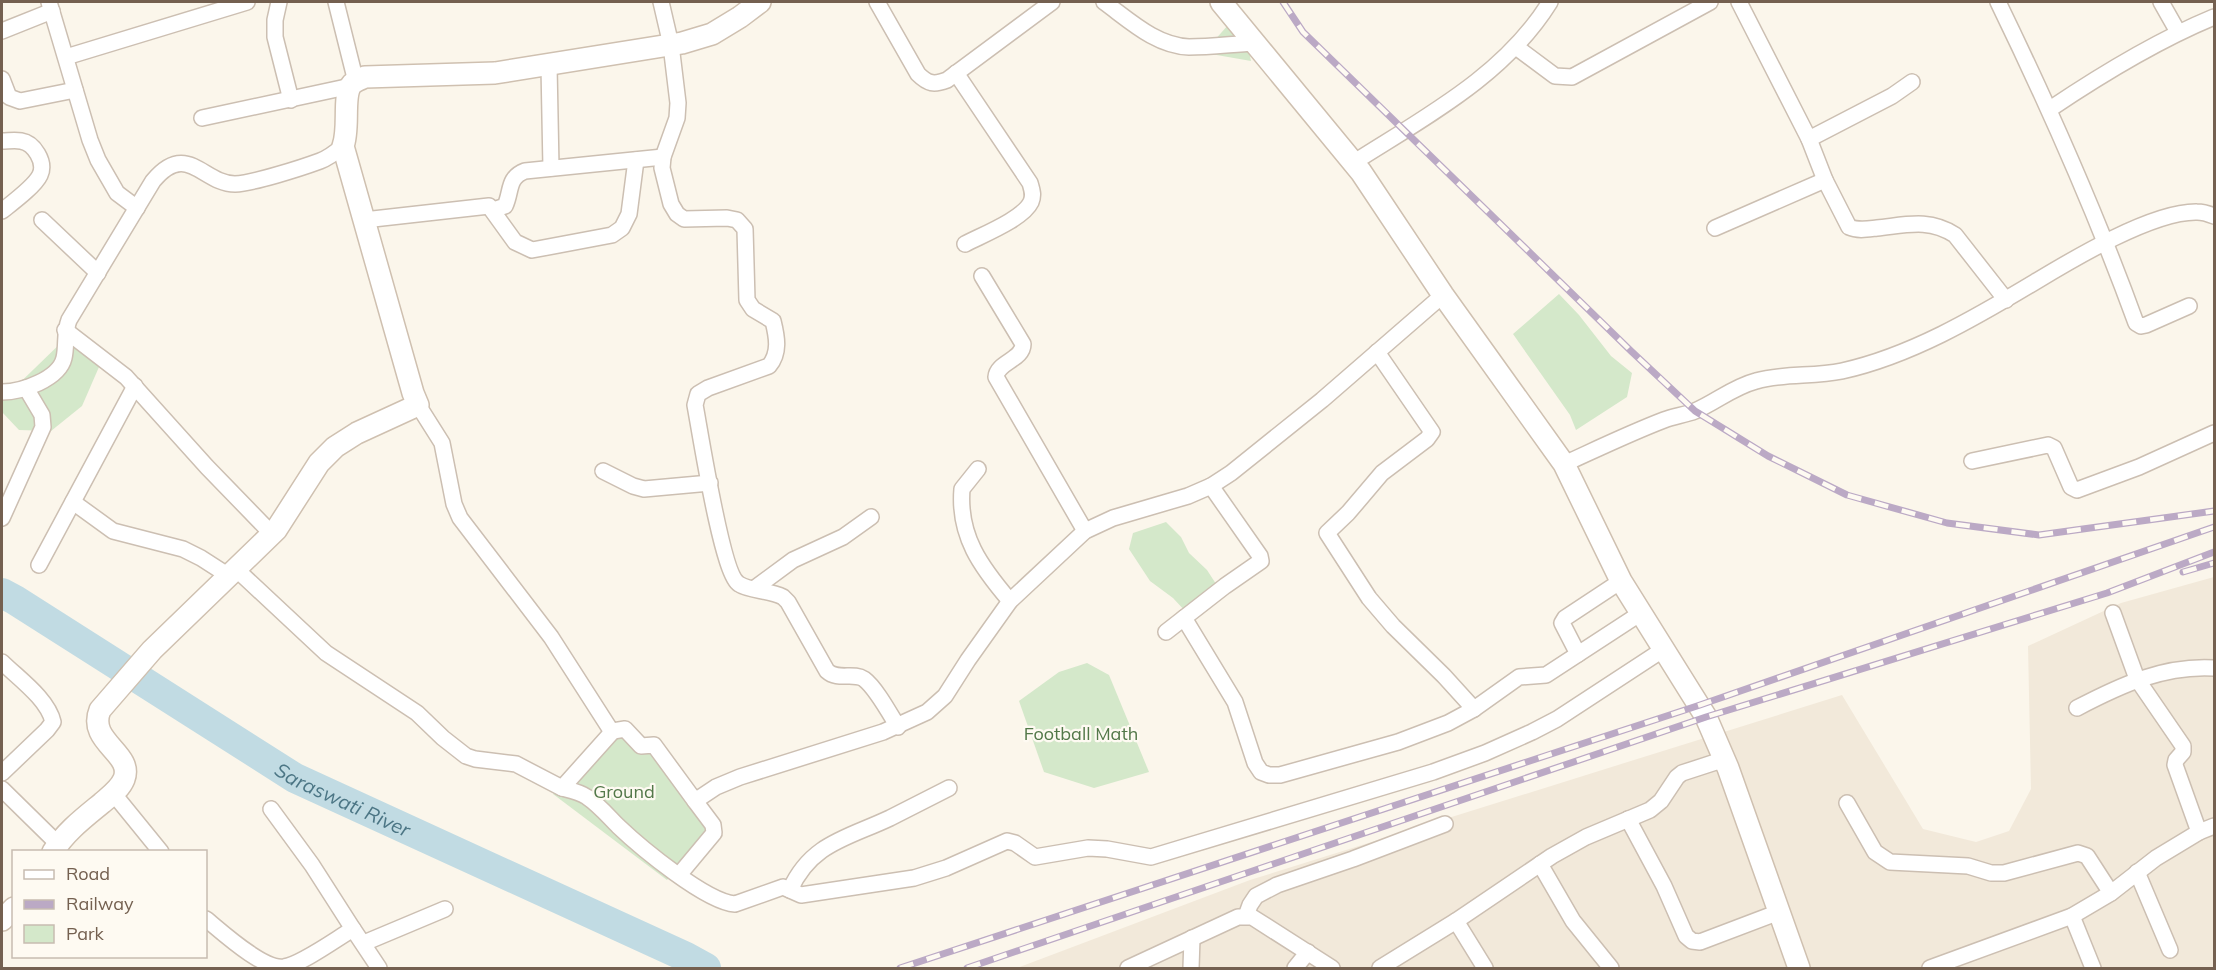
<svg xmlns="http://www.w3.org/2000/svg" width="2216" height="970" viewBox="0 0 2216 970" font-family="Mulish,sans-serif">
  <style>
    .residential { fill: #f2e9da }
    .green { fill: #d4e8ca }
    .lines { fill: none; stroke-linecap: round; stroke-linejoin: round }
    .river { stroke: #c1dbe3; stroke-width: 30 }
    .street-casing { stroke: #ccbfb2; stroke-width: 18 }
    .secondary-casing { stroke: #cfc0b0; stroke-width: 24 }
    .street { stroke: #fff; stroke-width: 15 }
    .secondary { stroke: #fff; stroke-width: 21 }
    .rail-casing { stroke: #bba9c5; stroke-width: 7 }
    .rail { stroke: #fefaf2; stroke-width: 4.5; stroke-dasharray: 14; stroke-linecap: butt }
    .labels { text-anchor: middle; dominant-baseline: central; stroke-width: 4.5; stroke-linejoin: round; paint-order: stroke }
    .park-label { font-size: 18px; fill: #537849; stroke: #fefaf2 }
    .water-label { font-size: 20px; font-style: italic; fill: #4c7685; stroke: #fefaf2 }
  </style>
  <rect width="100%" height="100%" fill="#fbf6eb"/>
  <path class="residential" d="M2214,577V968H1017L1250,880L1842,695L1923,829L1976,842L2009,831L2031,789L2028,646L2121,603Z"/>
  <g class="green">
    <path d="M1229,24L1247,42L1251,61L1211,54L1213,42Z"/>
    <path d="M1559,294L1579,315L1611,356L1632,373L1627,397L1576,430L1570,415L1513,334Z"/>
    <path d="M66,338L99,367L82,406L51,431L19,430L2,412V400Z"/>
    <path d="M1166,522L1181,537L1189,553L1207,570L1218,587L1187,613L1173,598L1150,581L1129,549L1133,533Z"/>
    <path d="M1087,663L1109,675L1149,772L1094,788L1044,772L1019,701L1059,672Z"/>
    <path d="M627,723L713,828L667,880L553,794Z"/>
  </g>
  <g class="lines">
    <path class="river" id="s1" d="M2,593L15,600L295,778L686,957L706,968"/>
    <defs>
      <g id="street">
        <path d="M49,2L90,140L98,160L117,193L137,208"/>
        <path d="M279,2L275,20V37L291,100"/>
        <path d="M336,2L356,82"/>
        <path d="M661,2L671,45L678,103L677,118L663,157L662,168L671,204L677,214L684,219L727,218L737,220L745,229L747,300L753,309L773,321C777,337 780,353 769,366L708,388L698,394L695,405C700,431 722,574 739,584C749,591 770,590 783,597L788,602L827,671C838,681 853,672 864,679C876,688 890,714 898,727"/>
        <path d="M877,2L918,74C928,84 934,85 947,80L1052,2"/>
        <path d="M1104,2C1129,20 1156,46 1189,47C1211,47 1233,44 1254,43"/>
        <path d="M1739,2L1809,139L1825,180L1849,227C1858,231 1868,229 1877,228C1906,225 1929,218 1955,235L2006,300"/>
        <path d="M1998,2C2049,107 2096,213 2136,323L2141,326L2146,325L2189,306"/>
        <path d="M2161,2L2178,32"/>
        <path d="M2,31L52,11"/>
        <path d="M1516,47L1555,76L1572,77L1710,2"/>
        <path d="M66,57L247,2"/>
        <path d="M549,66L551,168"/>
        <path d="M956,73L1030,183C1032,190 1034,195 1031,202C1023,219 982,235 965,244"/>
        <path d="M2,79L9,97L20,101L75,90"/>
        <path d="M2050,109C2102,74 2156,41 2214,17"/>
        <path d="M202,118L351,86"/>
        <path d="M1809,139L1892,96L1912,82"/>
        <path d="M2,141C8,141 15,140 21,141C34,143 46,162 40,175C35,186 12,203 2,211"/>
        <path d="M1353,163C1425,117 1504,76 1550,2"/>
        <path d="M493,210L505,206C512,191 507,178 525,171L663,157"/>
        <path d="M42,220L98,273"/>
        <path d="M364,220L489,206L515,242L532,250L612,235L622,228L629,214L636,160"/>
        <path d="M1715,228L1825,180"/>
        <path d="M982,276L1023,344C1023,360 997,362 996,377L1085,531"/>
        <path d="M65,330L126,377L207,467L272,534"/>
        <path d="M1377,352L1432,432L1427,439L1382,473L1348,513L1327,533L1369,598L1393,626L1444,676L1474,709"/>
        <path d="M2,392C22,392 59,379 64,358C67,345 64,333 69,320L153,181C187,140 203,184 235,184C254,183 301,168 320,161C328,158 336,152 343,146"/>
        <path d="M418,405L442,443L454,504L460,518L551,637L610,729L613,731L625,729L641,746L654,745L695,801L716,787L740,777L883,732L927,712L945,696L968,660L1010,601L1085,531L1113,518L1188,496L1211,486L1231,473L1322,400L1443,295"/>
        <path d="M1972,461L2048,445L2054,448L2071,487L2077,490L2139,467L2214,433"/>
        <path d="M1564,464C1597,449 1630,433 1664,420C1674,416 1685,415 1695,411C1716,402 1733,387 1756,381C1784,373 1813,377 1842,371C1910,356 1975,318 2035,282C2073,259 2153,211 2197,212C2203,212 2209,214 2214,216"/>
        <path d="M978,469L962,489C958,536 981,567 1010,601"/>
        <path d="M603,471L633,486L644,489L710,483"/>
        <path d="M73,502L113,531L183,549L201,558L229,576"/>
        <path d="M2,518L43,427L42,415L26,388"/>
        <path d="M39,565L135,386"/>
        <path d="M236,569L326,653L417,713L443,738L466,756L475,759L516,764L562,788L613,731"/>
        <path d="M755,588L793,560L843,537L871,517"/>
        <path d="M2113,613L2137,679L2183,746V752L2176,760L2175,765L2199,832"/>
        <path d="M1184,618L1235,702L1255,763L1261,772L1269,775H1280L1398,742L1448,723L1474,709L1519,677L1546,675L1641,613"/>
        <path d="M1166,632L1225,586L1261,561L1260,556L1211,486"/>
        <path d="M1578,654L1562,623L1565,618L1621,581"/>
        <path d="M2,662C18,678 48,699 53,722L47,730L2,773"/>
        <path d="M2077,708C2121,685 2164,665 2214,668"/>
        <path d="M562,788C570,790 580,792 587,797C599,805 608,816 618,826C640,847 706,902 735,904L783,887L801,895L914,878L946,868L1007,841L1015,843L1035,857L1088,848L1107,849L1151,857L1433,772L1485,753L1532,732L1557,719L1664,649"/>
        <path d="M2,789L58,844"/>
        <path d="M113,793L161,852"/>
        <path d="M1847,803L1875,852L1890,862L1968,866L1991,873H2004L2078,853L2087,856L2111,893"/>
        <path d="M271,809L312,865L353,929"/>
        <path d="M1628,819L1664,886L1686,936L1692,941L1700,942L1779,912"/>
        <path d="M1540,864L1573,921L1611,968"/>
        <path d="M2137,872L2170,950"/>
        <path d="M679,875L714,833L713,825L695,801"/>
        <path d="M790,890C811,843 848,838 890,818C910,808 929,798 949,788"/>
        <path d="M1246,916L1250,905L1256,896L1277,885L1353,859L1445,824"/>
        <path d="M2072,916L2093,968"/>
        <path d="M206,919C222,932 263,970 284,967C302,964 336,939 353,929L379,968"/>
        <path d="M1456,921L1485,968"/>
        <path d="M364,943L445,909"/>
        <path d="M1128,968L1238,917H1252L1332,968"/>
        <path d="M1191,968L1192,938"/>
        <path d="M1295,968L1308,952"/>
        <path d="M1380,968L1456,921L1552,856L1586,837L1650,810L1661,801L1677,777L1682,773L1725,759"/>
        <path d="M1930,968L2072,916L2111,893L2156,858L2199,832L2214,826"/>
      </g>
      <g id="secondary">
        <path d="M1221,2L1361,172L1443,295L1564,464L1621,581L1706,717L1728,768L1799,968"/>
        <path d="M53,852C65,832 85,817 102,803C110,796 120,789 124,779C134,753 87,742 100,710L152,650L276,530L319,463L335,447L357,433L418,405L413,393L343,146C350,128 342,95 352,84C355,81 361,79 365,77L495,73L682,43L712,34L740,17L760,2"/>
        <path d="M2,920L14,908"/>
      </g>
    </defs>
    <use href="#street" class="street-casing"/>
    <use href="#secondary" class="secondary-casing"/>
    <use href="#street" class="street"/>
    <use href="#secondary" class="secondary"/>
    <defs>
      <g id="rail">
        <path d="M1283,2L1303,32L1631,351L1695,411L1768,456L1847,495L1947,523L2039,535L2214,511"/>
        <path d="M2183,572L2214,563"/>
        <path d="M900,968L1700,705L2214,527"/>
        <path d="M967,968L1706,717L2107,593L2214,552"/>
      </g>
    </defs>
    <use href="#rail" class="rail-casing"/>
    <use href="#rail" class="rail"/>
  </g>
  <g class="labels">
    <g class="park-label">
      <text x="1081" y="733">Football Math</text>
      <text x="624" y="791">Ground</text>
    </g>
    <g class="water-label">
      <text stroke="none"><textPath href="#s1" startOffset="399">Saraswati River</textPath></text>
    </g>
  </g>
  <rect width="2216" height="970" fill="none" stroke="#746050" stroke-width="6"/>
  <rect x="12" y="850" width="195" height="108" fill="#fefaf2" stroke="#c7bcb1" stroke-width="1.5"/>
  <rect x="24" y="870" width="30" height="9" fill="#ffffff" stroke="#c7bcb1" stroke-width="1.5"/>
  <text x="66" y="880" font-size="18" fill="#746050">Road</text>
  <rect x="24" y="900" width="30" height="9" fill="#bba9c5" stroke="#c7bcb1" stroke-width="1.5"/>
  <text x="66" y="910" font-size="18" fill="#746050">Railway</text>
  <rect x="24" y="925" width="30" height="18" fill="#d4e8ca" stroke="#c7bcb1" stroke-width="1.5"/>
  <text x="66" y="940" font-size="18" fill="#746050">Park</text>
</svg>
